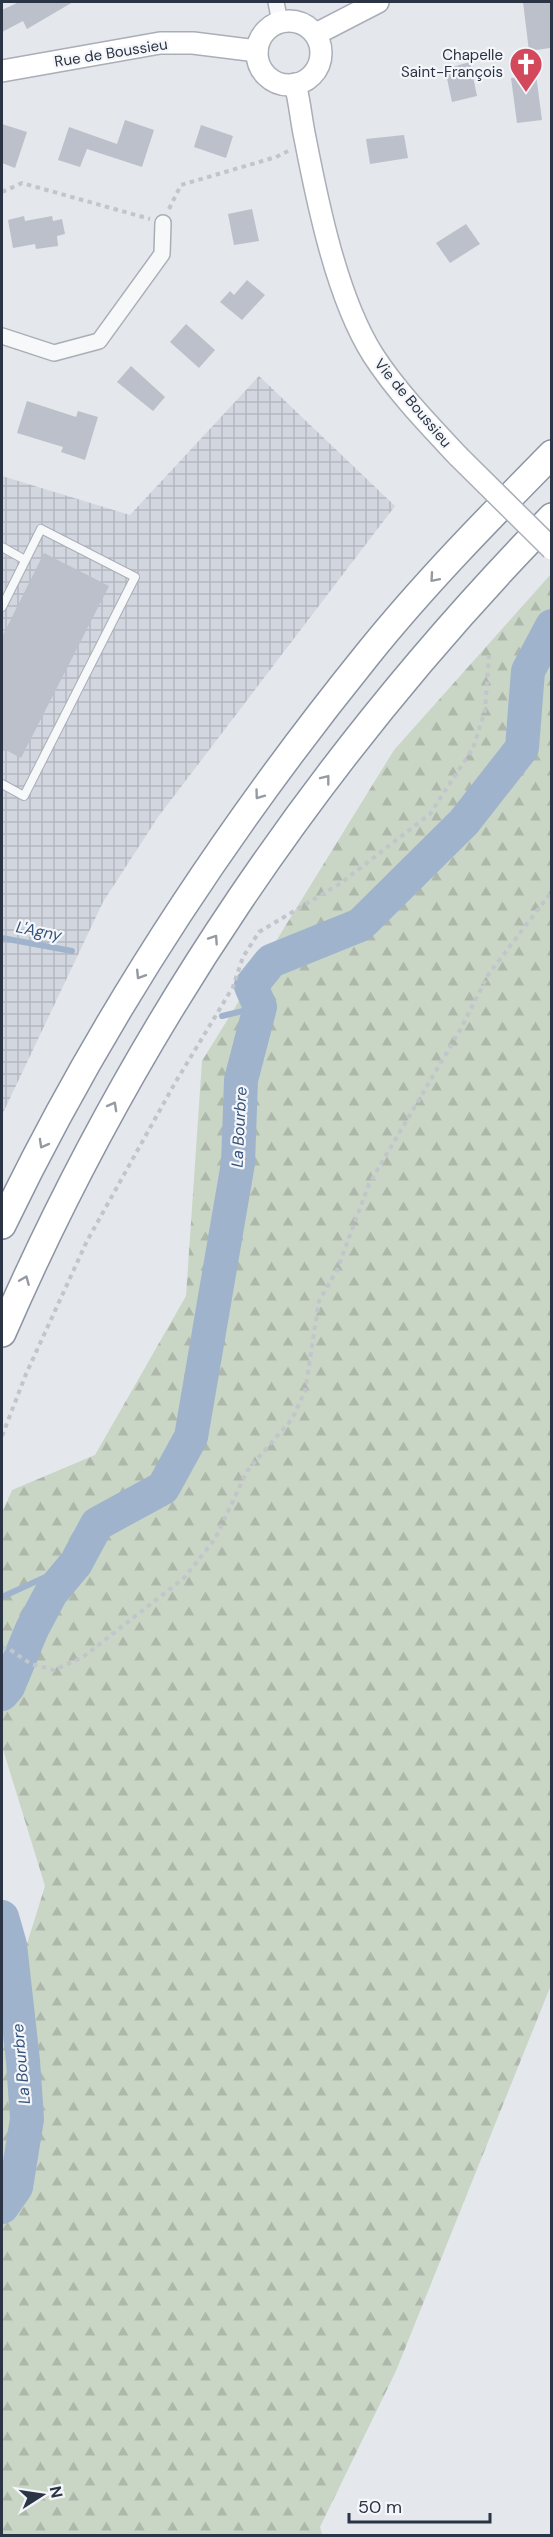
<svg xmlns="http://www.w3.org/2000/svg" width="553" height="2537" viewBox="0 0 553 2537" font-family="'DM Sans',sans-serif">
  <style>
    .industrial { fill: url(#industrial-grid) }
    .forest { fill: url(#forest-firs) }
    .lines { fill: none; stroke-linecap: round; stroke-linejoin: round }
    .stream { stroke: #9fb4cc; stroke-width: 6 }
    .river { stroke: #9fb4cc; stroke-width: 34 }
    .building { fill: #bbc0ca }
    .lane-casing { stroke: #a9aeb7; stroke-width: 10 }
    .street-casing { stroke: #a9aeb7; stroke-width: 18 }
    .secondary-casing { stroke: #a9aeb7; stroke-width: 24 }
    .highway-casing { stroke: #8b94a3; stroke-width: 30 }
    .path { stroke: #c2c5cb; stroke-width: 4; stroke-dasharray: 4.5 4.5; stroke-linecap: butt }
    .lane { stroke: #f7f8fa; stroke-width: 8 }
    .street { stroke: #f7f8fa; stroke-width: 15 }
    .secondary { stroke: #fff; stroke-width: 21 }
    .highway { stroke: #fff; stroke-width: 27 }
    .secondary-bridge-casing { stroke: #a9aeb7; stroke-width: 24; stroke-linecap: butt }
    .secondary-bridge { stroke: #fff; stroke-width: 21 }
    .oneway { stroke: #959aa2 }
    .labels { text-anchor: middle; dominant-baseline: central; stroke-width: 4.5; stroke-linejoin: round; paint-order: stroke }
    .street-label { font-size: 15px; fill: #2b3445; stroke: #f4f6f9 }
    .poi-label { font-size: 15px; fill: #2b3445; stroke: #f4f6f9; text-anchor: end }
    .water-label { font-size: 16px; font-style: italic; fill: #34527a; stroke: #f4f6f9 }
  </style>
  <defs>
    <pattern id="industrial-grid" width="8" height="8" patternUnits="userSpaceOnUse" patternTransform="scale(1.5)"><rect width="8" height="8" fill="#d2d6de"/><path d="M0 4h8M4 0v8" fill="none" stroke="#b4b8c0"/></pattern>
    <pattern id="forest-firs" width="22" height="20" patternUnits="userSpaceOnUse" patternTransform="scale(1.5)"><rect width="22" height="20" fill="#c9d6c5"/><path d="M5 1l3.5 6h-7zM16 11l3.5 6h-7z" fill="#adb8ab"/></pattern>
  </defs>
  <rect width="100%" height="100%" fill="#e4e7ec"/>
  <path class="industrial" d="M259,376L395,506L158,817L103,902L2,1115V476L130,515Z"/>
  <path class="forest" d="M551,574V1985L396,2371L320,2527L322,2535H2V2024L45,1886L2,1746V1513L12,1490L95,1455L186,1296L202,1061L394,750Z"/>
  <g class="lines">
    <g class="stream">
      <path d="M2,938L72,951"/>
      <path d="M222,1016L260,1007"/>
      <path d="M2,1597L76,1563"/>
    </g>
    <g class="river">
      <path d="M2,1694L8,1687L32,1629L51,1593L76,1563L97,1524L163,1488L191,1437L238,1163L241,1080L260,1007L251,986L271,961L360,925L464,822L522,748L528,671L552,626"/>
      <path d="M2,1917L10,1945L23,2061L27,2119L16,2187L2,2207"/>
    </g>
  </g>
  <g class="building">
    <path d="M19,2H73L27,29L23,21L2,32V10Z"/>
    <path d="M523,2H552L550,48L529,51Z"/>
    <path d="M470,62L477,96L452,102L445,69Z"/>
    <path d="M535,67L542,120L517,123L511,78L519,77L518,69Z"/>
    <path d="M125,120L154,130L142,167L87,149L80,167L58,160L69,127L117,144Z"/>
    <path d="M2,124L27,132L15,168L2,163Z"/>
    <path d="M201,125L233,136L226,158L194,147Z"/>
    <path d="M404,135L408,158L370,164L366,139Z"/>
    <path d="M252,209L259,241L234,245L228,214Z"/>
    <path d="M24,216L25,221L52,216L53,221L62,219L65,234L57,236L58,246L36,249L35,244L13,248L8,220Z"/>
    <path d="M466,224L480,244L450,263L436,243Z"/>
    <path d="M247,280L265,295L242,320L220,302L230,291L234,295Z"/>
    <path d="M186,324L215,350L199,368L170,342Z"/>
    <path d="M131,366L165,397L153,411L117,382Z"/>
    <path d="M27,401L76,417L78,411L98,417L85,460L61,452L63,447L17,433Z"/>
    <path d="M44,553L109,586L21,758L2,748V637Z"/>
  </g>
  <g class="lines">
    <defs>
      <g id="lane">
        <path d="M2,547L25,560"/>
        <path d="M2,607L41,529L135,577L24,796L2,784"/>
      </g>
      <g id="street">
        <path d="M276,2L280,22"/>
        <path d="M2,336L54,353L99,341L162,254L163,223"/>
      </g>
      <g id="secondary">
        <circle cx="289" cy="53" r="32"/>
        <path d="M316,34L378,2"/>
        <path d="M2,71L160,43H193L257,51"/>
        <path d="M295,84C300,102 301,120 305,138C318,205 337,298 373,355C397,392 428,424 458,456"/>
      </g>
      <g id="highway">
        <path d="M2,1225C100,1021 225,831 367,655C424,584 488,519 552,454"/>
        <path d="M2,1333C133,1031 321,753 552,517"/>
      </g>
    </defs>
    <use href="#lane" class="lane-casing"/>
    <use href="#street" class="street-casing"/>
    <use href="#secondary" class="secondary-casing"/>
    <use href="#highway" class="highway-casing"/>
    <g class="path">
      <path d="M2,192L22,183L150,219"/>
      <path d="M169,209L181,185L276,157L288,151"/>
      <path d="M2,1436L26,1374L87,1241L175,1083L233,987L243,957L259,932L341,883L430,814L473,748L485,711L489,655"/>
      <path d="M2,1647L9,1649L31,1664L54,1670L83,1657L184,1578L215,1539L247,1471L292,1419L305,1391L319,1301L337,1270L369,1184L459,1032L488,975L552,891"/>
    </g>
    <use href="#lane" class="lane"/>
    <use href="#street" class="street"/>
    <use href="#secondary" class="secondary"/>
    <use href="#highway" class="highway"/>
    <defs>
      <path id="secondary-bridge" d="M458,456L552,549"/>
    </defs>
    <use href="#secondary-bridge" class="secondary-bridge-casing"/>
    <use href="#secondary-bridge" class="secondary-bridge"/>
  </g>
  <defs><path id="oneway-chevron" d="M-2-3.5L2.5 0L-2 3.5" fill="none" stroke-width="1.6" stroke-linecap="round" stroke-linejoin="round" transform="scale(1.5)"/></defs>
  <g class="oneway">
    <use href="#oneway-chevron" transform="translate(434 578) rotate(131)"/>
    <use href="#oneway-chevron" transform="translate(326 779) rotate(-52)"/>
    <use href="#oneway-chevron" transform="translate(259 795) rotate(126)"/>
    <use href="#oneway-chevron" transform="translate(214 939) rotate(-56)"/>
    <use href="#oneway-chevron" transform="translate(140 975) rotate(122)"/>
    <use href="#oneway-chevron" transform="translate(113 1106) rotate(-61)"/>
    <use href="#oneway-chevron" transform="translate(43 1144) rotate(119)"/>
    <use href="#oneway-chevron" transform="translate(25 1280) rotate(-67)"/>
  </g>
  <defs>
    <symbol id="church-pin" viewBox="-11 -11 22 30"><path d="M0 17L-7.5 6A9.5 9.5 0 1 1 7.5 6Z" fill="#d1495b" stroke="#f4f6f9"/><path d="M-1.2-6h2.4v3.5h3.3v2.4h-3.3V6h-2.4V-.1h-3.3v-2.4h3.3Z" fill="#fff"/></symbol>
  </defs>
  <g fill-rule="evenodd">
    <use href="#church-pin" x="507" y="45" width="38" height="52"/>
  </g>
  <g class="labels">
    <g class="street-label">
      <text transform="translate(111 53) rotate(-9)">Rue de Boussieu</text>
      <text transform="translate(413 403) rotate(50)">Vie de Boussieu</text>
    </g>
    <g class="poi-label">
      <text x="503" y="55">Chapelle<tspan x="503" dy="17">Saint-François</tspan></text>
    </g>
    <g class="water-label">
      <text transform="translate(39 931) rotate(11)">L'Agny</text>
      <text transform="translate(239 1127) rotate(-87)">La Bourbre</text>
      <text transform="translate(21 2064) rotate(-95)">La Bourbre</text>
    </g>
  </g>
  <rect width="553" height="2537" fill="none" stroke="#2b3445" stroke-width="6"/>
  <g transform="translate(42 2495) rotate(78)" stroke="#f4f6f9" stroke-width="4.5" paint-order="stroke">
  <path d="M0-4.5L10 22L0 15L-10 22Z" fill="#2b3445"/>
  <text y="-9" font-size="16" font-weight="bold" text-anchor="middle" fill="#2b3445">N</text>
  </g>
  <path d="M349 2513v9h141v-9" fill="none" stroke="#2b3445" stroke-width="3"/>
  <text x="358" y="2513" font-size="18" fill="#2b3445" stroke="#f4f6f9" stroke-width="4.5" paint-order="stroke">50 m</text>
</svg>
